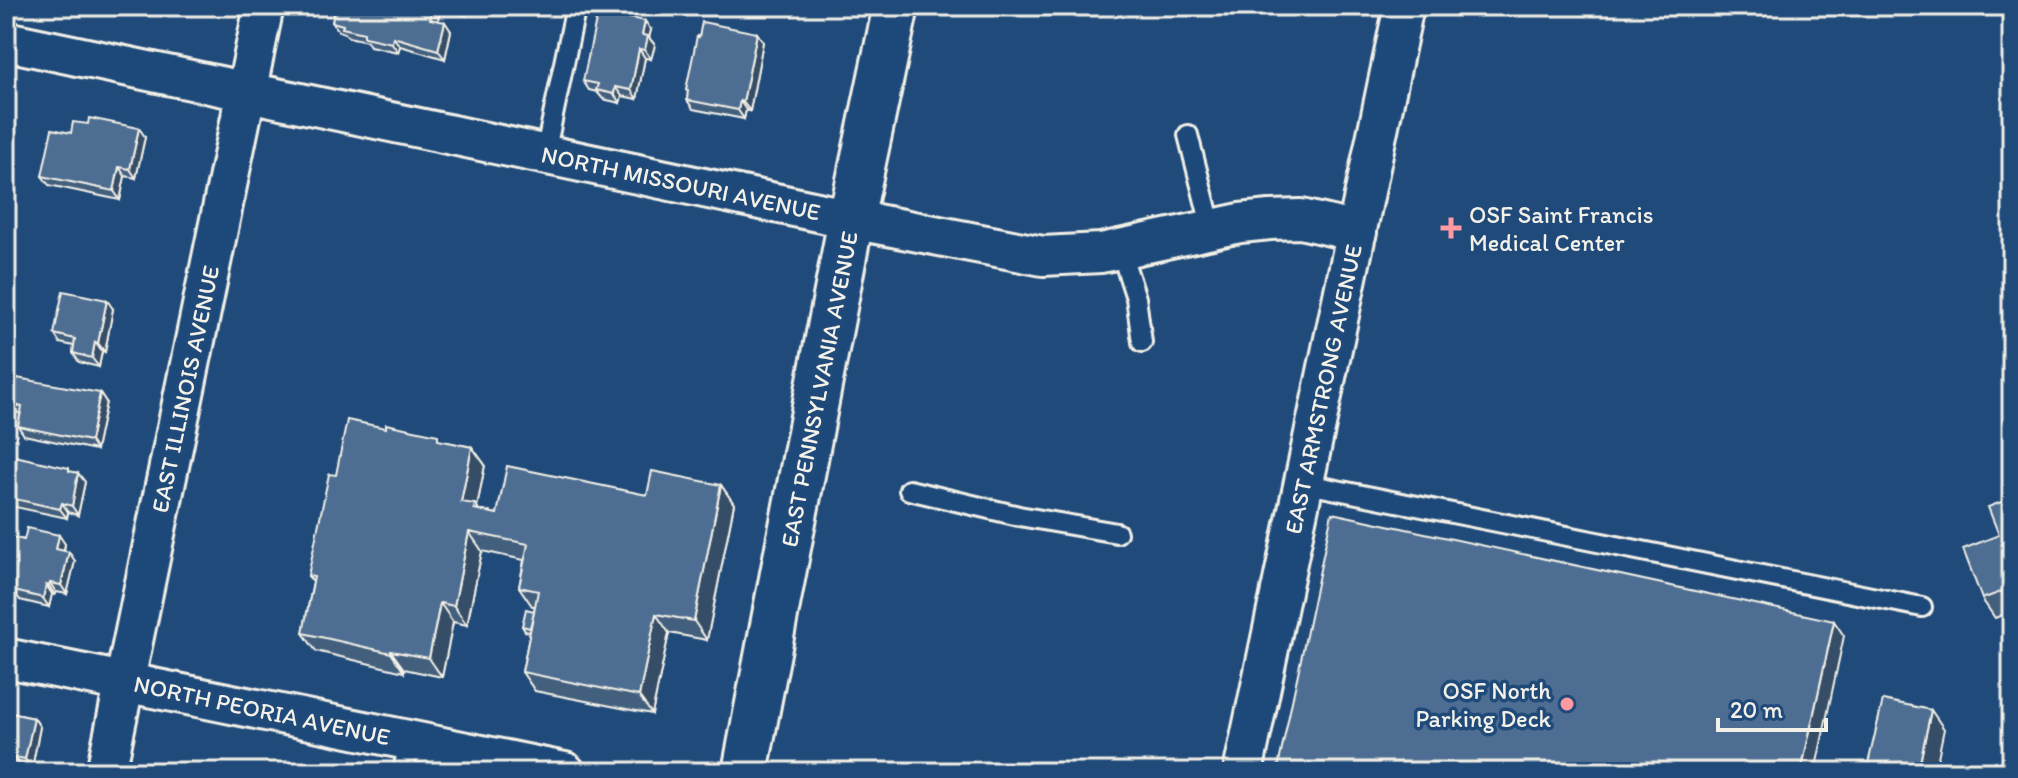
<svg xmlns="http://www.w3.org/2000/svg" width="2018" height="778" viewBox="0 0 2018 778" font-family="Itim,sans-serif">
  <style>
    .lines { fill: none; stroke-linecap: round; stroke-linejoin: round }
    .lane-casing { stroke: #f4f1e8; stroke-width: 24 }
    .street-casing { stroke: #f4f1e8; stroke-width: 44 }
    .secondary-casing { stroke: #f4f1e8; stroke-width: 50 }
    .lane { stroke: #1f4a7a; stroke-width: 18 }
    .street { stroke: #1f4a7a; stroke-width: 38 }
    .secondary { stroke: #1f4a7a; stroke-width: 44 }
    .wall { fill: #425f7e; stroke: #f4f1e8; stroke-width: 2 }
    .shaded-wall { fill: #364d66; stroke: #f4f1e8; stroke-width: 2 }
    .building { fill: #4d6e92; stroke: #f4f1e8; stroke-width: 2 }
    .poi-dot { fill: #ff9aa2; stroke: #1f4a7a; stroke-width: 3 }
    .labels { text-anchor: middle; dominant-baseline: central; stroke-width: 7; stroke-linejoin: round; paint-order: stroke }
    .street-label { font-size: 24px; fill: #f4f1e8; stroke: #1f4a7a }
    .poi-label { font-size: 24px; fill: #f4f1e8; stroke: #1f4a7a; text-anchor: start }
  </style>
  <rect width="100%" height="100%" fill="#1f4a7a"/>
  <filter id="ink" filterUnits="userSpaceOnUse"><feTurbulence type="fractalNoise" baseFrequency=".0125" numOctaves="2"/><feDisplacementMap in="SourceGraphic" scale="16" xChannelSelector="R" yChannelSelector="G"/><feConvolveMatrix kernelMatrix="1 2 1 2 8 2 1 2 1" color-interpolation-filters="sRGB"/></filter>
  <g filter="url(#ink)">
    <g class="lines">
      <defs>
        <g id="lane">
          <path d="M1188,135L1212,229"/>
          <path d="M545,154L576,6"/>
          <path d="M1120,249L1136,298L1142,342"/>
          <path d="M1302,483L1922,607"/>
          <path d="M909,490L1019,516L1117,533"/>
          <path d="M403,772L409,740"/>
        </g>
        <g id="street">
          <path d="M6,41L851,219L1043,256L1101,253L1240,223L1270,220L1301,219L1357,232"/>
          <path d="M6,658L565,772"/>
          <path d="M106,772L264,6"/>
          <path d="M1243,772L1404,6"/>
        </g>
        <path id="secondary" d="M745,772L851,219L896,6"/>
      </defs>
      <use href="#lane" class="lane-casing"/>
      <use href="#street" class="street-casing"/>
      <use href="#secondary" class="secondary-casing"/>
      <use href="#lane" class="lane"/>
      <use href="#street" class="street"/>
      <use href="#secondary" class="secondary"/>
    </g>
    <g class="wall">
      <path d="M336,6H468L466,15L440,10L438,21L451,31L445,59L400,46L398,52L370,46L367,41L348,37L345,33L339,31L332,22Z"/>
      <path d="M651,30L649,38L655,45L651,59L645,58L637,99L622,96L620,103L603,99L597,92L589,90L583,81Z"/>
      <path d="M757,33L763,42L750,111L746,110L744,119L693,109L687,100L688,92L686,90L699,37Z"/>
      <path d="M71,133L145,137L136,178L125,176L120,200L49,185L42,176Z"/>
      <path d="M113,309L105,352L102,351L99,367L79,362L73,353L74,346L60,343L54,334Z"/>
      <path d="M100,393L106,402L96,450L24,435L18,426L20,414L18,413L11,404Z"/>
      <path d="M442,441L472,447L485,465L477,507L479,510L497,514L721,485L734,504L707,640L669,633L652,714L535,691L522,672L530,632L525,631L522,626L534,611L535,606H532L519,587L524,560L482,551L467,625L453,622L442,677L404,669V672L316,651L303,633L313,582L308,576L336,475Z"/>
      <path d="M72,472L78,473L85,482L78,515L68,512L67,518L6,505V473Z"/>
      <path d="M2012,498V611L1995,618L1982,599L1999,535Z"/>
      <path d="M6,536L24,540L65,544L64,551L75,561L67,594L56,592L55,595L52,594L49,607L20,600L15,593L6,591Z"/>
      <path d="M6,712L34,718L40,727L32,768L22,766L21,770L10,767L13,771L6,772Z"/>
    </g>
    <g class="shaded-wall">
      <path d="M433,6H438L440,10L436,28L430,19Z"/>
      <path d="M460,6H468L466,15Z"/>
      <path d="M645,21L651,30L649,38L655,45L651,59L645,50L642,35Z"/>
      <path d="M445,22L451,31L445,59L438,50Z"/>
      <path d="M757,33L763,42L750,111L743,102Z"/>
      <path d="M393,37L400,46L398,52L392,43Z"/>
      <path d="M639,49L645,58L637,99L631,90Z"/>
      <path d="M615,87L622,96L620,103L614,94Z"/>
      <path d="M740,101L746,110L744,119L738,110Z"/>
      <path d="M139,128L145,137L136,178L130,169Z"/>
      <path d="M119,167L125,176L120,200L114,191Z"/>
      <path d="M107,300L113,309L105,352L98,343Z"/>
      <path d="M95,342L102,351L99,367L92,358Z"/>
      <path d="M100,393L106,402L96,450L90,441Z"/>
      <path d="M472,447L485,465L477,507L488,523L461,502Z"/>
      <path d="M78,473L85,482L78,515L72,506Z"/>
      <path d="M721,485L734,504L707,640L694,621Z"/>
      <path d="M62,503L68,512L67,518L60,509Z"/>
      <path d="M469,532L482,551L467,625L454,606Z"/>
      <path d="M59,535L65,544L62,558L56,549Z"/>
      <path d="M69,552L75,561L67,594L61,585Z"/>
      <path d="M50,583L56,592L55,595L49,586Z"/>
      <path d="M46,585L52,594L49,607L43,598Z"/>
      <path d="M440,603L453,622L442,677L429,658Z"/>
      <path d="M656,614L669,633L652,714L639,696Z"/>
      <path d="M1834,621L1844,636L1815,772H1801Z"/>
      <path d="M391,651L404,669V672L391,653Z"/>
      <path d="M1931,710L1944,729L1935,772H1918Z"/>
      <path d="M34,718L40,727L32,768L25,759Z"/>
      <path d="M15,757L22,766L21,770L15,761Z"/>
    </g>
    <g class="building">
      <path d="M336,6H433L430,19L445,22L438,50L393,37L392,43L364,37V33L342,28L343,25L332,22Z"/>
      <path d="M598,11L645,21L642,35L648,36L645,50L639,49L631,90L615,87L614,94L596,90L598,84L583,81Z"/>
      <path d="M702,22L757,33L743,102L740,101L738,110L687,100L688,90H686L697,36L699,37Z"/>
      <path d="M89,118L139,128L130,169L119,167L114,191L42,176L52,129L71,133L73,122L88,124Z"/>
      <path d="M63,291L107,300L98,343L95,342L92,358L73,353L75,339L54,334Z"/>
      <path d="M17,378L100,393L90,441L18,426L22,407L11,404Z"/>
      <path d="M347,420L386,428V424L438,435V440L472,447L461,502L475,504L474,509L497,514L507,466L647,495L652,471L721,485L694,621L656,614L639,696L522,672L538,591L519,587L528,544L469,532L454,606L440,603L429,658L391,651V653L303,633L314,577L308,576L329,474L336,475Z"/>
      <path d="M10,455L69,468V471L78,473L72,506L62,503L60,509L6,497V473Z"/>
      <path d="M2012,498V588L1982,599L1963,549L1999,535L1988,507Z"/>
      <path d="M1332,513L1834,621L1801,772H1277Z"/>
      <path d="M27,528L59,535L56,549L69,552L61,585L50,583L49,586L46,585L43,598L14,591L15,585L6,583V536L24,540Z"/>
      <path d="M526,609L534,611L530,628L522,626Z"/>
      <path d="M1883,700L1931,710L1918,772H1866Z"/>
      <path d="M6,712L34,718L25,759L15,757V761L6,759Z"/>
      <path d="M6,765L9,766L8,770L18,772H6Z"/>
    </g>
  </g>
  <g class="poi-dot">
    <path d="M1447 216h8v8h8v8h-8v8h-8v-8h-8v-8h8z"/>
    <circle cx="1567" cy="704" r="8"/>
  </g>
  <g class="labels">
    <g class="street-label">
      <text transform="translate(681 183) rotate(12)">NORTH MISSOURI AVENUE</text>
      <text transform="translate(185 389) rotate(-78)">EAST ILLINOIS AVENUE</text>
      <text transform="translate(819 389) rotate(-79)">EAST PENNSYLVANIA AVENUE</text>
      <text transform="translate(1323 389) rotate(-78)">EAST ARMSTRONG AVENUE</text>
      <text transform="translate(262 710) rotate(12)">NORTH PEORIA AVENUE</text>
    </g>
    <g class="poi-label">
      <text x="1469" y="214">OSF Saint Francis<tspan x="1469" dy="28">Medical Center</tspan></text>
      <text x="1551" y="690" text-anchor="end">OSF North<tspan x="1551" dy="28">Parking Deck</tspan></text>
    </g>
  </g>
  <rect width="2018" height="778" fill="none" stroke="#1f4a7a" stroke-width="32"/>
  <rect x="16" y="16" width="1986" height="746" fill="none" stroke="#f4f1e8" stroke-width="3" filter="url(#ink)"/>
  <path d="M1718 718v12h108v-12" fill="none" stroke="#f4f1e8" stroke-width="4"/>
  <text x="1730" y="718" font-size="24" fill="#f4f1e8" stroke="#1f4a7a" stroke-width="6" paint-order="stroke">20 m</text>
</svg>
